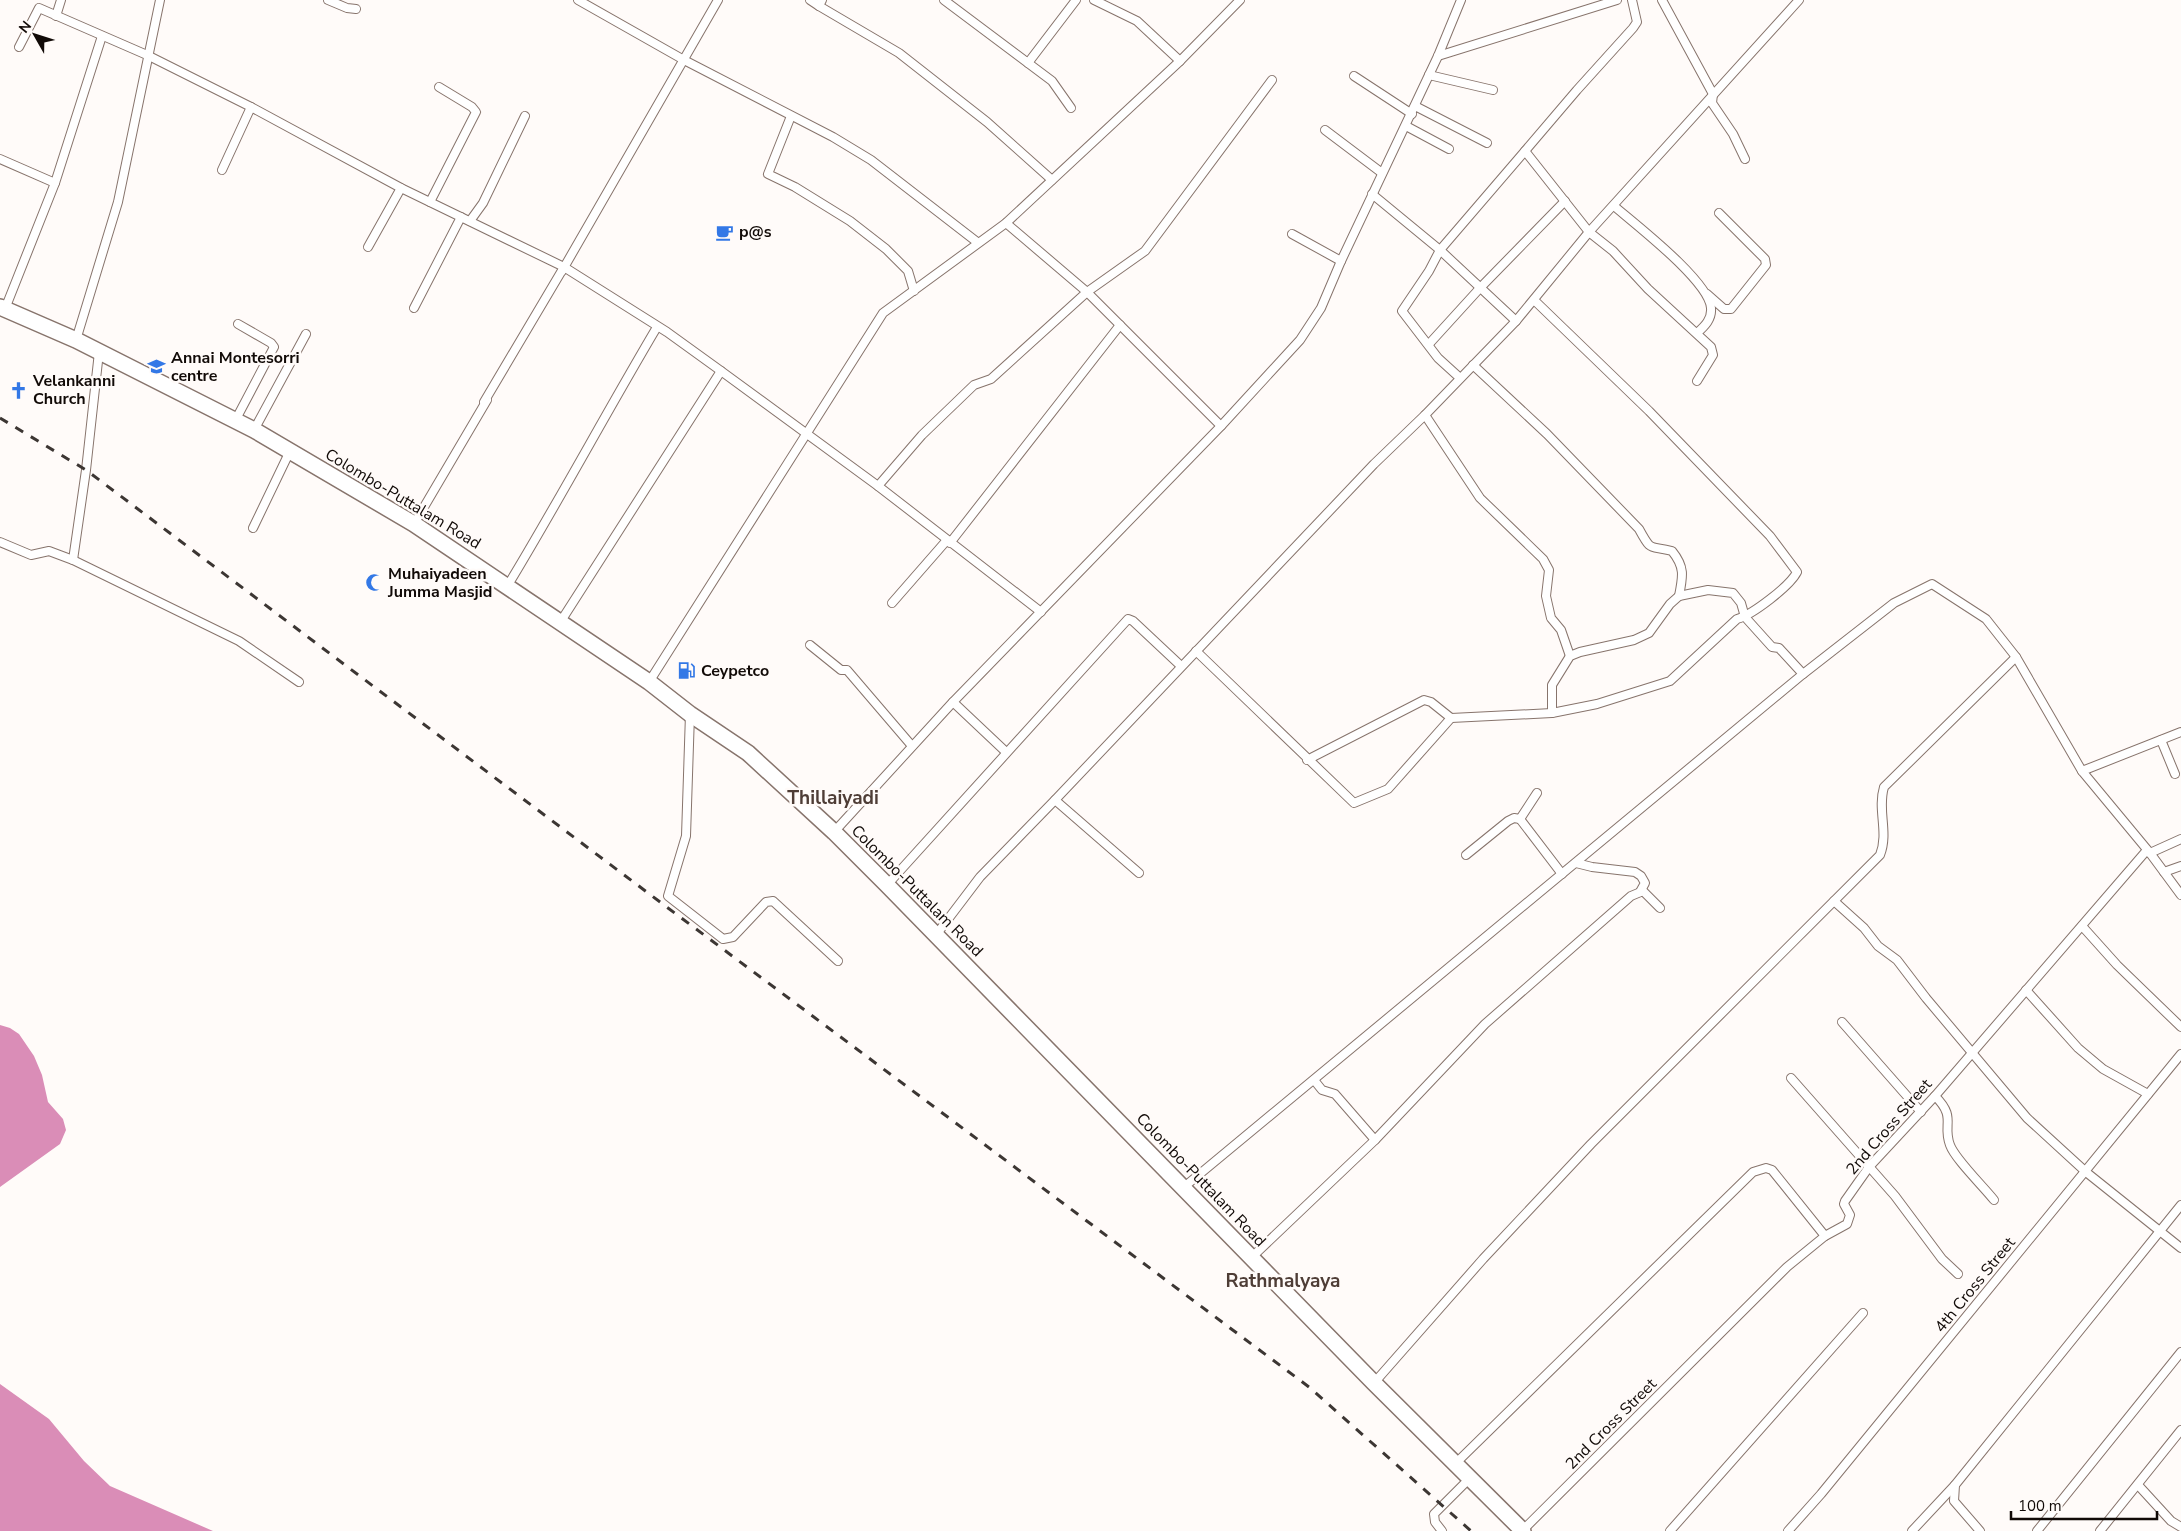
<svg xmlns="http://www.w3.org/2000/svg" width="2181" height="1531" viewBox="0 0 2181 1531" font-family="'Nunito Sans',sans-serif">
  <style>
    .water { fill: #da8db7 }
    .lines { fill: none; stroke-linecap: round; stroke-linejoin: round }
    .street-casing { stroke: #87746c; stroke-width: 10 }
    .highway-casing { stroke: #87746c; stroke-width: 18 }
    .street { stroke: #fff; stroke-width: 8 }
    .highway { stroke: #fff; stroke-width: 15 }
    .rail { stroke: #3c3633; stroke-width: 3; stroke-dasharray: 9 9; stroke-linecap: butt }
    .labels { text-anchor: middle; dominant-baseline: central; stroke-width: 5; stroke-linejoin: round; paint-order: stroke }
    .poi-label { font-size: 16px; font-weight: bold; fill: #110a07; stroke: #fffbf9; text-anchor: start }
    .street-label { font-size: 16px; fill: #110a07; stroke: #fffbf9 }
    .quarter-label { font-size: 19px; font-weight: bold; fill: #4e3d36; stroke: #fffbf9 }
  </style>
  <rect width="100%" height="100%" fill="#fffbf9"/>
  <g class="water">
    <path d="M0,1025L10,1028L19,1034L34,1056L42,1075L48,1102L63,1119L66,1130L60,1144L0,1187Z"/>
    <path d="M0,1384L49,1419L84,1461L110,1486L213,1531H0Z"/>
  </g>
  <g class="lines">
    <defs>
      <g id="street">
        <path d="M328,0L347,8L356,9"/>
        <path d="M578,0L684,60L833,137L871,160L977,242"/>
        <path d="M810,0L819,6L822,0"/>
        <path d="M944,0L1028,63L1076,0"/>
        <path d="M1094,0L1137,21L1180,61"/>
        <path d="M1662,0L1713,94L1712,103L1733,134L1745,159"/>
        <path d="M819,6L899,53L987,122L1052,180"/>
        <path d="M56,16L61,0"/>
        <path d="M19,47L39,8L147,55L251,107L401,188L564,267L484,402"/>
        <path d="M1438,56L1617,0"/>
        <path d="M1028,63L1052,81L1071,108"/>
        <path d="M1429,75L1493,90"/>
        <path d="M1354,76L1412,114"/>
        <path d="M1415,106L1487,143"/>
        <path d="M791,116L768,174L795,187L850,221L886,249L908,271L914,291"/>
        <path d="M1406,126L1449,149"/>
        <path d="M1325,130L1382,173"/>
        <path d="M1525,151L1577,90L1633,28L1637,22L1632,0"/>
        <path d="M0,159L55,183"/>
        <path d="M222,170L251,107"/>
        <path d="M1372,194L1440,250L1516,321"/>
        <path d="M430,202L476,112L472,107L439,87"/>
        <path d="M1614,206C1635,224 1709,281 1711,308C1712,319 1705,326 1697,333"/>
        <path d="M470,221L483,203L525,116"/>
        <path d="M1292,234L1341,261"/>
        <path d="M368,247L401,188"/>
        <path d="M564,267L667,332L721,371L878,486L1041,612"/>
        <path d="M562,271L718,0"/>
        <path d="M1707,294L1724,309H1731L1766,265L1765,259L1719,213"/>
        <path d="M414,308L461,217"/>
        <path d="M5,309L55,183L102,36"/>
        <path d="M76,340L118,202L160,0"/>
        <path d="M1429,344L1480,288L1565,201"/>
        <path d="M1473,365L1547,434L1639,529C1652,553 1649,545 1672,551C1685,567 1683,576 1679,596"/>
        <path d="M1460,378L1438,358L1402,311L1429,271L1440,250L1525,151L1589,232L1613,251L1648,289L1711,347L1713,355L1697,381"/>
        <path d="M1425,415L1480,498L1543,559L1549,570L1546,596L1551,618L1561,630L1570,656"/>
        <path d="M235,421L274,347L271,343L238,324"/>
        <path d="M1221,426L1087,292L1145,251L1272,80"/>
        <path d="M254,430L306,334"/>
        <path d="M878,486L922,435L974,385L991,379L1087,292L1006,223"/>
        <path d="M414,524L487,400"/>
        <path d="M253,528L290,451"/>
        <path d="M0,542L31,555L49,551L73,560L239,641L299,682"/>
        <path d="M950,543L1120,325"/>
        <path d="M73,560L86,470L99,352"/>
        <path d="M508,585C559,501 606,413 657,327"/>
        <path d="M892,603L947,540"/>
        <path d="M561,621L721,371"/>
        <path d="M810,645L841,670H847L912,746"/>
        <path d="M1196,651L1354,803L1388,789L1451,718L1431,702L1424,700L1307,760"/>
        <path d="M649,682L883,313L1006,223L1180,61L1240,0"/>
        <path d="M953,702L1006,752"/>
        <path d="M1552,713V685L1570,656L1580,652L1634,640L1649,633L1670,604L1679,596L1708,590L1733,593L1741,603L1745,617L1772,647L1779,648L1803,674"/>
        <path d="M690,714L686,836L668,896L723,939L733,937L766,902L773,901L838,961"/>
        <path d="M1451,718L1552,713L1597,704L1670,681L1737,619C1752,615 1790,586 1797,572L1770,536L1649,411L1534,300"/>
        <path d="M2161,740L2175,774"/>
        <path d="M2082,771L2181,732"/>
        <path d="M1055,800L1139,873"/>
        <path d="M1520,819L1562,874"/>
        <path d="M1520,819L1537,793"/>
        <path d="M834,832L953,702L1221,426L1300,340L1321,308L1341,261L1438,56L1461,0"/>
        <path d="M2150,853L2181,839"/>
        <path d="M1466,855L1508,821L1514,818L1520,819"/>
        <path d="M1576,863L1592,867L1635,872L1641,876L1645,883L1640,892"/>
        <path d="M2164,872L2181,866"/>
        <path d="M887,885L1128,619L1133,621L1181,666"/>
        <path d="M1834,901L1864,928L1878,946L1897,960L1926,998L2027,1118L2086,1172L2181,1248"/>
        <path d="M2082,926L2117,965L2181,1027"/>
        <path d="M936,935L980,877L1055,800L1374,464L1425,415L1516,321L1589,232L1799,0"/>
        <path d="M2026,990L2078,1048L2103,1069L2148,1094"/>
        <path d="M1842,1022L1921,1112"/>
        <path d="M1791,1078L1895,1196L1942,1259L1958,1274"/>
        <path d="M1314,1080L1322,1090L1335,1094L1375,1140"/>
        <path d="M1935,1096C1957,1118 1942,1124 1950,1145C1955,1159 1983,1186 1994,1200"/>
        <path d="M1184,1187L1803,674L1894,603L1932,584L1986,619L2016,657"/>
        <path d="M1252,1257L1375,1140L1485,1024L1631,896L1643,891L1660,908"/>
        <path d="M1374,1383L1483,1259L1591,1144L1880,855C1889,832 1877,810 1884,787L2016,657L2082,771L2150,853L2181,895"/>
        <path d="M1455,1464L1753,1172L1766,1168L1772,1170L1825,1236"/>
        <path d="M2138,1485L2171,1521L2181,1527"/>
        <path d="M1442,1531L1435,1522L1434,1514L1470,1478"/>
        <path d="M1522,1531L1787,1267L1825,1236L1847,1224L1850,1215L1844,1204L1845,1201L1869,1167L1935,1096L2147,850"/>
        <path d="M1670,1531L1863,1313"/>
        <path d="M1788,1531L1821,1494L2181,1054"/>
        <path d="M1912,1531L1955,1485"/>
        <path d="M1980,1531L1954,1501L1955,1485L2181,1205"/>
        <path d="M2037,1531L2181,1352"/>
        <path d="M2100,1531L2181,1430"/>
      </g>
      <path id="highway" d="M0,307L76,340L254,430L414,524L649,682L690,714L748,753L834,832L887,885L1374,1383L1523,1531"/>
    </defs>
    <use href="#street" class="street-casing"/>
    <use href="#highway" class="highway-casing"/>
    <use href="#street" class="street"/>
    <use href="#highway" class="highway"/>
    <path class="rail" d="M0,418L86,470L664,905L1309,1387L1471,1531"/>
  </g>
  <defs>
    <symbol id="cafe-bare" viewBox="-9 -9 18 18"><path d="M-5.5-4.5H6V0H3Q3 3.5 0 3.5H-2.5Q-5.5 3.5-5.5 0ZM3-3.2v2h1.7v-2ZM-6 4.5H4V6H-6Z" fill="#3378e6" stroke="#fffbf9" stroke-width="2.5" paint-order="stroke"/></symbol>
    <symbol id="school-bare" viewBox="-9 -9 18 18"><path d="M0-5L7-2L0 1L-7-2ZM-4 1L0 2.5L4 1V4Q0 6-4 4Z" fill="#3378e6" stroke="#fffbf9" stroke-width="2.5" paint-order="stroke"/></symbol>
    <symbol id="church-bare" viewBox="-9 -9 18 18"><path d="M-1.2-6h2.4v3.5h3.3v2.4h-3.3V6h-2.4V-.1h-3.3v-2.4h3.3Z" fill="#3378e6" stroke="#fffbf9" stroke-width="2.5" paint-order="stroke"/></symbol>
    <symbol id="mosque-bare" viewBox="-9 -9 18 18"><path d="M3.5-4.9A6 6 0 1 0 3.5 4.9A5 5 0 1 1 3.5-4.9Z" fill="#3378e6" stroke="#fffbf9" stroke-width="2.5" paint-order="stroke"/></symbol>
    <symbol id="fuel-bare" viewBox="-9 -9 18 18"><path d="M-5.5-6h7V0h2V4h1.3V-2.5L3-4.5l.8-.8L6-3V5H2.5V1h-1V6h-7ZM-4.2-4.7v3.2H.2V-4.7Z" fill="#3378e6" stroke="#fffbf9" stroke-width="2.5" paint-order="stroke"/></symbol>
  </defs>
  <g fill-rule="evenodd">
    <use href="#cafe-bare" x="712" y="220" width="25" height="25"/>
    <use href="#school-bare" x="144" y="354" width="25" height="25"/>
    <use href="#church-bare" x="6" y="378" width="25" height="25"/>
    <use href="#mosque-bare" x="362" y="570" width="25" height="25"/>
    <use href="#fuel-bare" x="674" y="658" width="25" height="25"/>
  </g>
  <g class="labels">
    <g class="poi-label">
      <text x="739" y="232">p@s</text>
      <text x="171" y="358">Annai Montesorri<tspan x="171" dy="18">centre</tspan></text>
      <text x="33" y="381">Velankanni<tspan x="33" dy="18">Church</tspan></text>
      <text x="388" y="574">Muhaiyadeen<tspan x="388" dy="18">Jumma Masjid</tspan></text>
      <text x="701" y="671">Ceypetco</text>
    </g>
    <g class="street-label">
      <text transform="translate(403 499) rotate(31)">Colombo-Puttalam Road</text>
      <text transform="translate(917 891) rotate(45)">Colombo-Puttalam Road</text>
      <text transform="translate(1889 1127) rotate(-49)">2nd Cross Street</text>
      <text transform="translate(1201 1180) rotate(46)">Colombo-Puttalam Road</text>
      <text transform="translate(1975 1285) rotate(-51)">4th Cross Street</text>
      <text transform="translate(1611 1424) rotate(-45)">2nd Cross Street</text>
    </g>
    <g class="quarter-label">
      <text x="833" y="798">Thillaiyadi</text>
      <text x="1283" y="1281">Rathmalyaya</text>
    </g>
  </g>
  <g transform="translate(35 35) rotate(309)" stroke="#fffbf9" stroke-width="4" paint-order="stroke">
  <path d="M0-4L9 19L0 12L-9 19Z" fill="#110a07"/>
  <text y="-8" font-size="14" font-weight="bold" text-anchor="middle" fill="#110a07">N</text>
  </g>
  <path d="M2011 1511v8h146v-8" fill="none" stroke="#110a07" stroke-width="2.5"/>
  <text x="2018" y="1511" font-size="15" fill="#110a07" stroke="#fffbf9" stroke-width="4" paint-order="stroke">100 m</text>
</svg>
